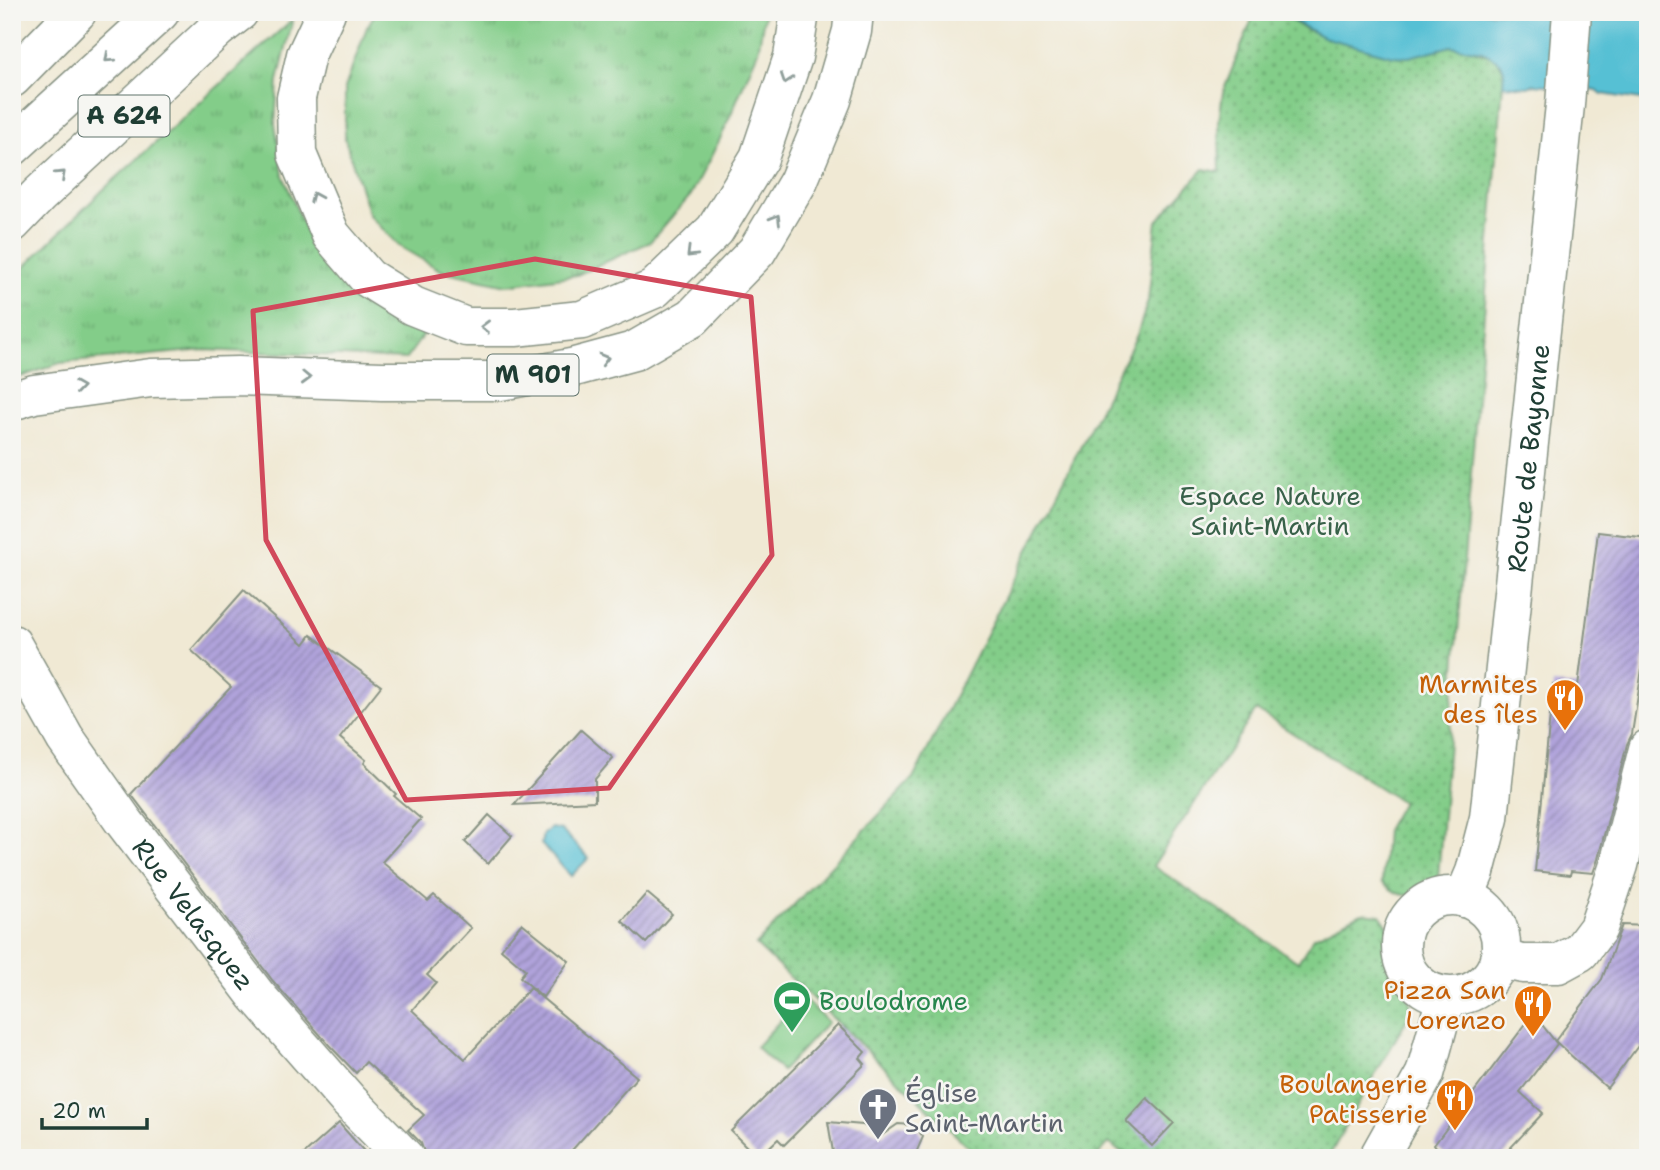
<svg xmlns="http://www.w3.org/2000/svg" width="1660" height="1170" viewBox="0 0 1660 1170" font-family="'Shantell Sans',sans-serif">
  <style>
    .grass { fill: url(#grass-tufts); stroke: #51855e; stroke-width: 2 }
    .park { fill: url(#park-dots); stroke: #51855e; stroke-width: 2 }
    .pitch { fill: #83cd89; stroke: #51855e; stroke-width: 2 }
    .water { fill: #57c0d4; stroke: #3b7e84; stroke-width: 2 }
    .building { fill: url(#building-hatch) }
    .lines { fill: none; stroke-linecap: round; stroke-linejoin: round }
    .minor-casing { stroke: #889384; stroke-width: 41 }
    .highway-casing { stroke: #889384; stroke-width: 41 }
    .minor { stroke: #fff; stroke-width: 38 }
    .highway { stroke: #fff; stroke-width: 38 }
    .oneway { stroke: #8f9e9a }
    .marked { fill: none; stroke: #d1495b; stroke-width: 5; stroke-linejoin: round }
    .labels { text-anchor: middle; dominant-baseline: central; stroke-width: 5; stroke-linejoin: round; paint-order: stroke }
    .shield { fill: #f6f6f2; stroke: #60746d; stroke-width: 2 }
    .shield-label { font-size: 24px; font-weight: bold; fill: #1f3d34 }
    .street-label { font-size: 26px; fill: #1f3d34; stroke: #f6f6f2 }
    .park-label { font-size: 26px; fill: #386149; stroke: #f6f6f2 }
    .food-label { font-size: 26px; fill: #c56008; stroke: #f6f6f2; text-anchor: end }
    .leisure-label { font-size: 26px; fill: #27864d; stroke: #f6f6f2; text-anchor: start }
    .worship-label { font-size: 26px; fill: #5b616d; stroke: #f6f6f2; text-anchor: start }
  </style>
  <defs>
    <pattern id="grass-tufts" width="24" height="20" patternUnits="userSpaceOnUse" patternTransform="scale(1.75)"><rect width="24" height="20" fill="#83cd89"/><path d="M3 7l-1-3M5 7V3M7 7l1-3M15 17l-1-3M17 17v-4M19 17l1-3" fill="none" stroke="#6ba871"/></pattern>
    <pattern id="park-dots" width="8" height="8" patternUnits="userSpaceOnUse" patternTransform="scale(1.75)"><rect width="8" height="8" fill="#83cd89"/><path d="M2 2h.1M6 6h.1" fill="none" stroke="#6ba871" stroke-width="1.8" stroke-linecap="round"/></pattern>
    <pattern id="building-hatch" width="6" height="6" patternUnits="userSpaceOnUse" patternTransform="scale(1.75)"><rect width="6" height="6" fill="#b0a3db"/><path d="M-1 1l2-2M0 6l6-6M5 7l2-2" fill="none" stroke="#8f86b2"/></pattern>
  </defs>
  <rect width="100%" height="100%" fill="#f6f6f2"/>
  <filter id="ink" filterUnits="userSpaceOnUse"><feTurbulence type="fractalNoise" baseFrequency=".0143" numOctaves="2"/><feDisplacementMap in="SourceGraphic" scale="14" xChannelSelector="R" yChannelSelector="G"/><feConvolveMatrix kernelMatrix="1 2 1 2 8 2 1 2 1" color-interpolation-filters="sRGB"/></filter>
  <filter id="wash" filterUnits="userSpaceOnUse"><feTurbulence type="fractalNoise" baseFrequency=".00686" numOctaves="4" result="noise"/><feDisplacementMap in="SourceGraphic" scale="28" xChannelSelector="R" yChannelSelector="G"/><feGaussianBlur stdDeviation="1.57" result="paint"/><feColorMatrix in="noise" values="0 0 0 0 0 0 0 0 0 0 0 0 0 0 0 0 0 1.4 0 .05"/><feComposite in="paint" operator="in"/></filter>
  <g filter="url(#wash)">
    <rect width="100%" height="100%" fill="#f0e9d4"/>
    <g class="grass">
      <path d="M376,12H765L758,51L722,135L691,195L650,242L577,275L507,285L442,271L399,246L369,215L345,139V88L367,27Z"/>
      <path d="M293,19L278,81L275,124L283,175L308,237L347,287L424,334L406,359L205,350L60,363L12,380V279L103,190Z"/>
    </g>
    <path class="park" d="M1255,12H1277L1305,29L1342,42L1393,56L1409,57L1451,46L1467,48L1496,58L1504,71L1438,877C1414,893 1408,906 1382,882L1386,830L1402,802L1256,710L1153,866L1298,962L1314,937L1362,913L1380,915L1389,928L1391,965L1407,990L1412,1010L1328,1158H1139L1119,1151L1109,1143L1095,1158H980L756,945L913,779L1137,335L1148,301L1157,221L1204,169L1220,172L1219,121L1223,92Z"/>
    <path class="pitch" d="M802,997L828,1022L782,1071L756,1047Z"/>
    <g class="water">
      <path d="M1277,12H1648V101L1602,94L1597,90L1534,84L1528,87L1503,85L1504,71L1501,63L1482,51L1451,46L1409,57L1393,56L1323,37Z"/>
      <path d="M551,828L561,830L589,858L571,876L541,844L543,834Z"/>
    </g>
    <g id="blocks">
      <g class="building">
        <path d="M1598,532L1648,538V630L1632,734L1627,744L1598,859L1593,873L1571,871L1570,875L1535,871L1553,684L1578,686Z"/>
        <path d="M244,590L304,644L311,635L381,686L340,738L366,760L364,763L396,794L394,796L421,819L382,862L428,901L434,895L471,928L427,975L436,983L412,1010L465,1059L530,988L637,1077L565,1158H426L421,1143L408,1130L424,1115L366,1062L356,1073L330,1046L273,981L131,794L231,687L191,650Z"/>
        <path d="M581,730L613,758L595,779V801L514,805Z"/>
        <path d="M489,815L512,836L488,864L465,842Z"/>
        <path d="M647,893L672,914L646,943L622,921Z"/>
        <path d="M522,923L569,961L543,997L520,977L526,970L501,949Z"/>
        <path d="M1622,925L1648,926V1052L1638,1046L1607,1088L1555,1041L1602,979Z"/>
        <path d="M1531,1017L1543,1026L1557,1044L1520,1092L1543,1113L1501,1158H1450L1434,1145Z"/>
        <path d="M838,1025L865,1052L860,1058L865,1064L784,1145L778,1139L758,1158L731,1131Z"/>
        <path d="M1147,1098L1174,1123L1152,1146L1126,1121Z"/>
        <path d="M828,1122L863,1125L882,1135L898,1124L914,1125L923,1137L915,1155L920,1158H834Z"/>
        <path d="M339,1123L370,1158H300Z"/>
      </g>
    </g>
  </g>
  <g filter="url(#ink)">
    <use href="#blocks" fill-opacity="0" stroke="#889384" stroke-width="2"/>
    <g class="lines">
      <defs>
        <g id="minor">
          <path id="s1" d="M12,644L65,738L122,819L256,995L348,1100L405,1158"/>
          <circle cx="1451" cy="946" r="50"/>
          <path id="s2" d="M1464,898L1475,872L1489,818L1565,105L1572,12"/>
          <path d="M1499,959L1523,964H1558L1580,952L1598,928L1619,865L1648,749"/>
          <path d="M1378,1158L1425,1074L1446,997"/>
        </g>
        <g id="highway">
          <path d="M326,12L306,55L296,98L297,154L331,235L368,278L413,306L466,327H515L582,320L654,289L715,230L759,158L793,57L800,12"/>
          <path d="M12,78L77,12"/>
          <path d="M12,147L160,12"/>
          <path d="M12,223L39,195L217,29L239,12"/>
          <path d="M12,401L34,394L151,378L238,376L382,381H500L571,368L634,351L693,317L757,251L798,182L832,100L852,31L854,12"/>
        </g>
      </defs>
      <use href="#minor" class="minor-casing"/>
      <use href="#highway" class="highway-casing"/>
      <use href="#minor" class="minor"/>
      <use href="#highway" class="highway"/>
    </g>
    <defs><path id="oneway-chevron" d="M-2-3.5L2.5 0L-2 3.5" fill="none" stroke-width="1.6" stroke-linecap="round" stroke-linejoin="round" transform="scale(1.75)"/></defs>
    <g class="oneway">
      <use href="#oneway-chevron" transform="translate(109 58) rotate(138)"/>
      <use href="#oneway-chevron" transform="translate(786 79) rotate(109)"/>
      <use href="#oneway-chevron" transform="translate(61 175) rotate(-43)"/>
      <use href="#oneway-chevron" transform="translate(315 197) rotate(-113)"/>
      <use href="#oneway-chevron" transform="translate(776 219) rotate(-59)"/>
      <use href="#oneway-chevron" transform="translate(691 253) rotate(135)"/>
      <use href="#oneway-chevron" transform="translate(485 327) rotate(-179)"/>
      <use href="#oneway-chevron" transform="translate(604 359) rotate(-15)"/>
      <use href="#oneway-chevron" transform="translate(306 378) rotate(2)"/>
      <use href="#oneway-chevron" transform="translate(79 387) rotate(-8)"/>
    </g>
  </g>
  <path class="marked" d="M535,259L751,297L772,555L609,788L406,800L266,540L253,311Z"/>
  <defs>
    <symbol id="restaurant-pin" viewBox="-11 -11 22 30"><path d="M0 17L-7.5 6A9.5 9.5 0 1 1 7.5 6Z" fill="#e8710a" stroke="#f6f6f2"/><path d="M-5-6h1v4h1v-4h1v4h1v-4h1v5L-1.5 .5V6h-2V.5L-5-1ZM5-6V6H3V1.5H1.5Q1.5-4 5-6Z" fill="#fff"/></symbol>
    <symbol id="stadium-pin" viewBox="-11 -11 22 30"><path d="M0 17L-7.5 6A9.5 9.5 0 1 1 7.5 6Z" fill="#2e9e5b" stroke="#f6f6f2"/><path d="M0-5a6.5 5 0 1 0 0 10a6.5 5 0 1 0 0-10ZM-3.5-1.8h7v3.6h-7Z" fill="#fff"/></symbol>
    <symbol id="church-pin" viewBox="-11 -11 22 30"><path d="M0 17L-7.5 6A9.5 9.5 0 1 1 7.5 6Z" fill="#6b7280" stroke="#f6f6f2"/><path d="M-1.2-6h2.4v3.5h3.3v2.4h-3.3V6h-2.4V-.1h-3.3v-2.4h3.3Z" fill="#fff"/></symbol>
  </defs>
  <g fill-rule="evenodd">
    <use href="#restaurant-pin" x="1543" y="676" width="44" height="60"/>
    <use href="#stadium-pin" x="770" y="978" width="44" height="60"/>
    <use href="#restaurant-pin" x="1511" y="982" width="44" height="60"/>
    <use href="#restaurant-pin" x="1433" y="1076" width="44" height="60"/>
    <use href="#church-pin" x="856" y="1085" width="44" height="60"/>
  </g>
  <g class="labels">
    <g class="shield">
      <rect x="78.5" y="95.5" width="91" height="41" rx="5"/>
      <rect x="487.5" y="354.5" width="91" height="41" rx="5"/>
    </g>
    <g class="shield-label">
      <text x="124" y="116">A 624</text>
      <text x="533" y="375">M 901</text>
    </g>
    <g class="street-label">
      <text stroke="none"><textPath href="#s2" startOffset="446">Route de Bayonne</textPath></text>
      <text stroke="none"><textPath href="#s1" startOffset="326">Rue Velasquez</textPath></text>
    </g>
    <g class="park-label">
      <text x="1270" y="495">Espace Nature<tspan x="1270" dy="30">Saint-Martin</tspan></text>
    </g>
    <g class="food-label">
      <text x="1538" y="683">Marmites<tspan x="1538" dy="30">des îles</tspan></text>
      <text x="1506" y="989">Pizza San<tspan x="1506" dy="30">Lorenzo</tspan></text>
      <text x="1428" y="1083">Boulangerie<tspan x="1428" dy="30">Patisserie</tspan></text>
    </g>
    <g class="leisure-label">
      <text x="819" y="1000">Boulodrome</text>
    </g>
    <g class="worship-label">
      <text x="905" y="1092">Église<tspan x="905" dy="30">Saint-Martin</tspan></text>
    </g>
  </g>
  <rect width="1660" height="1170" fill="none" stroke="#f6f6f2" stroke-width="42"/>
  <path d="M42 1118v10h105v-10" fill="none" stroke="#1f3d34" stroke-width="3.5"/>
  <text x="52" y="1118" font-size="21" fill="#1f3d34" stroke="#f6f6f2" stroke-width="5" paint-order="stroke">20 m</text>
</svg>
